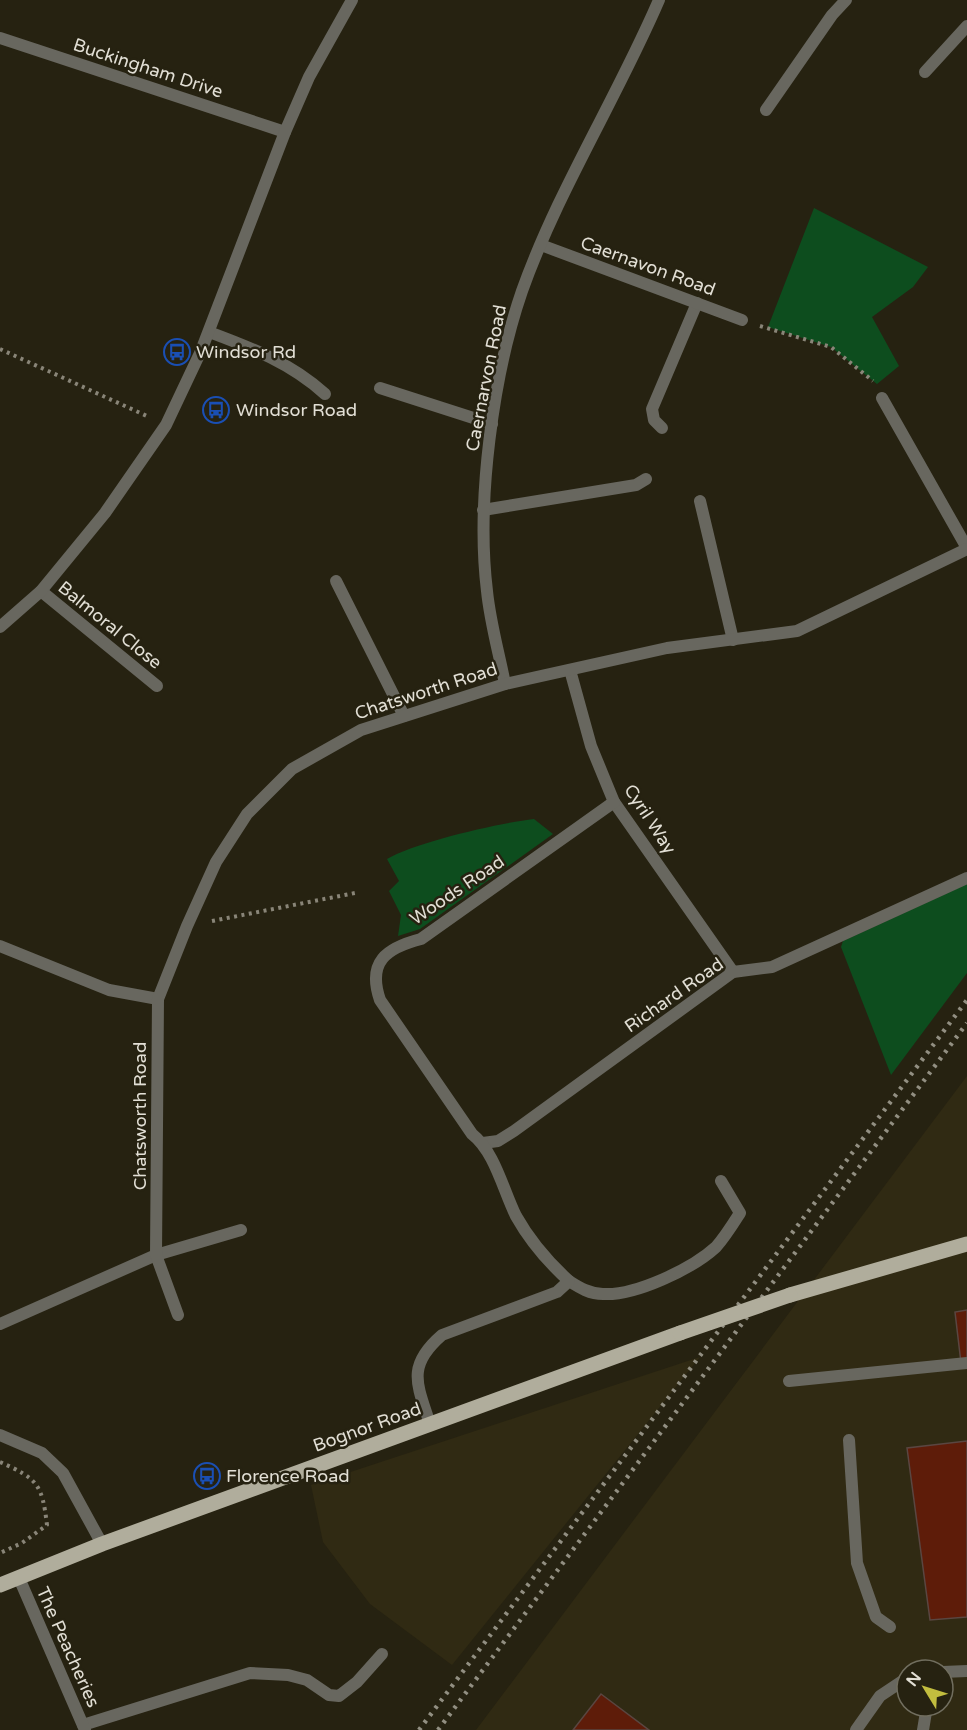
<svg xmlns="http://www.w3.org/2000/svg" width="967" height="1730" viewBox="0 0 967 1730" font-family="'Varela Round',sans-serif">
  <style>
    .built { fill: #302a13; fill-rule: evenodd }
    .green { fill: #0d4d1e }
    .building { fill: #5e1c09; stroke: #5a4641; stroke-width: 1.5 }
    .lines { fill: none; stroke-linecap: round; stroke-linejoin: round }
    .path { stroke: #898578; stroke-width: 4; stroke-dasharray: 3 4.5; stroke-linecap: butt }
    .service { stroke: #68675f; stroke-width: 12 }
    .minor { stroke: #68675f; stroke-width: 12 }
    .tertiary { stroke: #68675f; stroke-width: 12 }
    .primary { stroke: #b0ad9c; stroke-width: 15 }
    .rail { stroke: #928f82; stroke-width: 4.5; stroke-dasharray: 3 6; stroke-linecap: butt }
    .primary-bridge { stroke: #b0ad9c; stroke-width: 15 }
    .labels { text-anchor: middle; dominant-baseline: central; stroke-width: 5; stroke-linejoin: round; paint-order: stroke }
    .street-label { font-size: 18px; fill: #e2dfd5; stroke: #262211 }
    .poi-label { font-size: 18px; fill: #e2dfd5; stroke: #262211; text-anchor: start }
  </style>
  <rect width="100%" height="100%" fill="#262211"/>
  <g class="built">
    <path d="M967,1076V1730H476ZM907,1670H943V1706H907Z"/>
    <path d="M700,1357L452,1665L370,1604L323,1542L311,1485Z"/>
  </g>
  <g class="green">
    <path d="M814,208L928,267L913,287L872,317L899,366L877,384L831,347L768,327Z"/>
    <path d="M534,819L553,834L420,929L398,936L401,915L389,891L399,881L387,859C416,842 499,823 534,819Z"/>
    <path d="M967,884V973L891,1075L841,947L843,941Z"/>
  </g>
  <g class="building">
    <path d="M967,1310V1362L961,1363L955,1312Z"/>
    <path d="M967,1441V1617L930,1620L907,1448Z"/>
    <path d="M601,1694L649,1730H573Z"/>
  </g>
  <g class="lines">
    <g class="path">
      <path d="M760,326L831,347L873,381"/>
      <path d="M0,349L149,417"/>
      <path d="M212,921L355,893"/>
      <path d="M0,1462C38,1479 42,1484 47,1525L22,1543L0,1553"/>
    </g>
    <g class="service">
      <path d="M925,72L967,26"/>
      <path d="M766,110L832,15L846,0"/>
      <path d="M209,332C252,348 291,363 325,394"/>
      <path d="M380,388L492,424"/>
      <path d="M662,428L654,420L652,409L697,303"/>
      <path d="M700,501L733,640"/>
      <path d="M483,510L636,485L646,479"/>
      <path d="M336,581L404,716"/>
      <path d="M0,1324L156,1255L241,1230"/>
      <path d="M789,1381L967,1363"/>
      <path d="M849,1440L857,1563L876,1617L890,1627"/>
      <path d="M943,1672L967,1671"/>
      <path d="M83,1725L250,1673L288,1675L307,1680L329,1695L339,1696L357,1682L382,1654"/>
      <path d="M856,1730L880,1696L907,1678"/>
      <path d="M923,1730L927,1706"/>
    </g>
    <g class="minor">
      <path d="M0,38L285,132"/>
      <path d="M541,245L742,320"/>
      <path d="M882,398L967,548"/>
      <path d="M41,591L157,686"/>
      <path d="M0,627L41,591L105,513L166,425L201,351L285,132L309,77L352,0"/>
      <path d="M570,670L591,746L614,802L733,972"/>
      <path d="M505,684C499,653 490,622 487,591C476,502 493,375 522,291C558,190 617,98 659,0"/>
      <path d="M0,946L109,990L158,999"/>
      <path d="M483,1143L498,1141L514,1131L733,972L772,967L967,878"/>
      <path d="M569,1281C580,1288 590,1294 603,1294C635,1296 692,1269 716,1247C725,1237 733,1224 740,1213L721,1181"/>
      <path d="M178,1315L156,1255L158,999L187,926L216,862L247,814L292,769L361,730L505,684L667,648L797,631L967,549"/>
      <path d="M430,1424C417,1384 406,1366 442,1335L557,1292L569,1281C548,1262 530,1241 516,1216C503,1190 495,1152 472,1134L380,1000C367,962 386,948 421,939L614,802"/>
      <path d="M19,1578L85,1730"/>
    </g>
    <path class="tertiary" d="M0,1435L42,1453L63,1473L102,1544"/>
    <g class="primary">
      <path d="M790,1295L967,1244"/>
      <path d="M0,1585L102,1544L680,1333"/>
    </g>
    <g class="rail">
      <path d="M419,1730L967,1000"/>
      <path d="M438,1730L967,1023"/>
    </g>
    <path class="primary-bridge" d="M680,1333L790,1295"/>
  </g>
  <defs>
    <symbol id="bus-ring" viewBox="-11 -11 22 22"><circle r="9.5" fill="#262211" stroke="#1a4fb4" stroke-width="1.5"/><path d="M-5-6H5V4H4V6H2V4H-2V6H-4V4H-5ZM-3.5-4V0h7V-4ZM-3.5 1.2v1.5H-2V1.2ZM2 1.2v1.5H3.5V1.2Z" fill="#1a4fb4"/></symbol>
  </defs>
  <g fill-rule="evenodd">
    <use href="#bus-ring" x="162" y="337" width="30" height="30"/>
    <use href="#bus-ring" x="201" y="395" width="30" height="30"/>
    <use href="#bus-ring" x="192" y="1461" width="30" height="30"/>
  </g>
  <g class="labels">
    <g class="street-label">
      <text transform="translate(148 68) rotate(18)">Buckingham Drive</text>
      <text transform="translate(648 266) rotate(20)">Caernavon Road</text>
      <text transform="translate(486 378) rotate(-79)">Caernarvon Road</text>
      <text transform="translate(110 625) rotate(39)">Balmoral Close</text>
      <text transform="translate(426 691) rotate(-18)">Chatsworth Road</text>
      <text transform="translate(650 819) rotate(57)">Cyril Way</text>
      <text transform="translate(457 890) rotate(-34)">Woods Road</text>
      <text transform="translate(674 995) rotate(-35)">Richard Road</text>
      <text transform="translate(140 1116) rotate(-90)">Chatsworth Road</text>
      <text transform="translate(367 1427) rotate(-20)">Bognor Road</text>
      <text transform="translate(68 1647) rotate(66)">The Peacheries</text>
    </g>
    <g class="poi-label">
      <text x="196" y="352">Windsor Rd</text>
      <text x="236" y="410">Windsor Road</text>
      <text x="226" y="1476">Florence Road</text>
    </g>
  </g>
  <g transform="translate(925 1688) rotate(308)"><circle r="28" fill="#262211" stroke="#716e5f" stroke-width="1.5"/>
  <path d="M0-4.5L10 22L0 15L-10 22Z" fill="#c2bd3f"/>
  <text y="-9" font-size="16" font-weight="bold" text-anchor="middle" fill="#e2dfd5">N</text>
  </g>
</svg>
